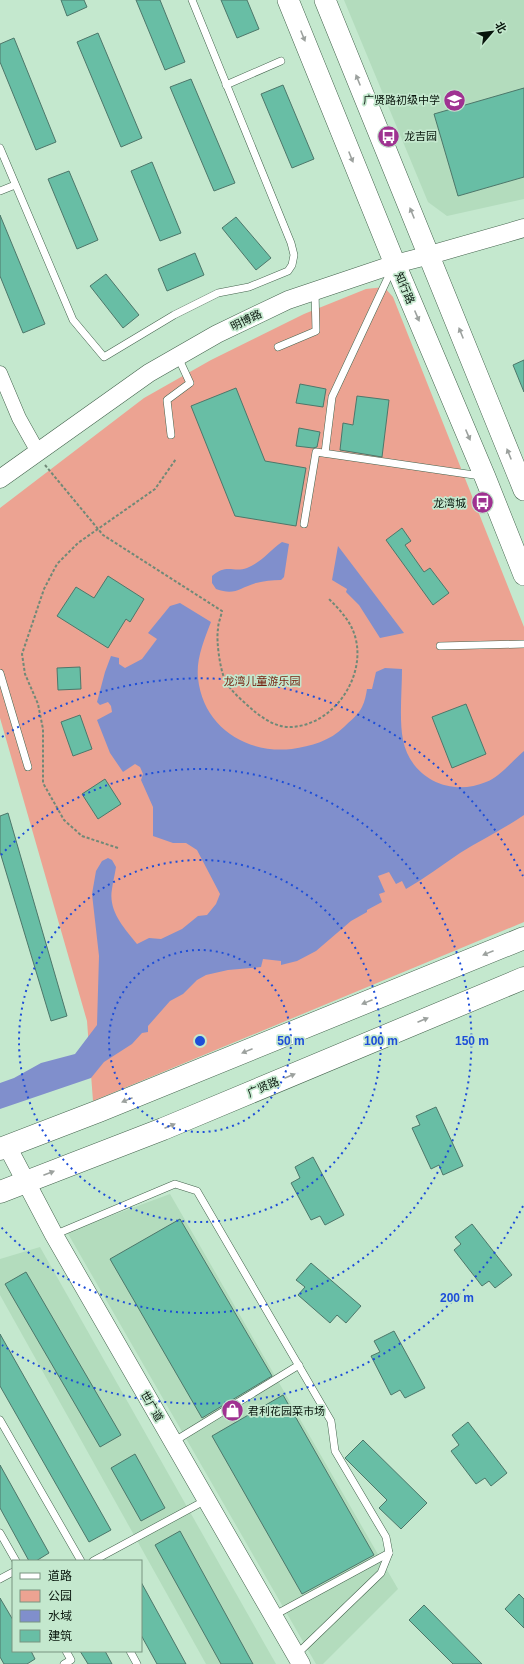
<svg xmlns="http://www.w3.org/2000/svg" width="524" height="1664" viewBox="0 0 524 1664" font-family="Helvetica,'Noto Sans SC',sans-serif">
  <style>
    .built { fill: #b3dcbd }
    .green { fill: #eca392 }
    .water { fill: #808fcc }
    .building { fill: #68bea5; stroke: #4d776a }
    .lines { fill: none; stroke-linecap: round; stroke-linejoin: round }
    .service-casing { stroke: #44634d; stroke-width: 8 }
    .minor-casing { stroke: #44634d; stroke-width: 15 }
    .tertiary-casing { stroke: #44634d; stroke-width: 19 }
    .secondary-casing { stroke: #44634d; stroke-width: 22 }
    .primary-casing { stroke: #44634d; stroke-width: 23 }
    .path { stroke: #708977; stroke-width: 2; stroke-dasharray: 3 2; stroke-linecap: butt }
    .service { stroke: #fff; stroke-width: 7 }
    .minor { stroke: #fff; stroke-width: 14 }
    .tertiary { stroke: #fff; stroke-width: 18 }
    .secondary { stroke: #fff; stroke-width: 21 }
    .primary { stroke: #fff; stroke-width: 22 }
    .oneway { fill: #9ca19e }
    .ring { fill: none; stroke: #1d4ed8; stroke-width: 2; stroke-dasharray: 2 4 }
    .labels { text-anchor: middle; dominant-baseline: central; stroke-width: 3.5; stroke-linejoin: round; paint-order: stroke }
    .poi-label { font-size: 11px; fill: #08150c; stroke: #c4e8ce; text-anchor: end }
    .street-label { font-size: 11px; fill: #08150c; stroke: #c4e8ce }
    .park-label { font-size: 11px; fill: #741f0d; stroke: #c4e8ce }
    .centre { fill: #1d4ed8; stroke: #c4e8ce; stroke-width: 2 }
    .ring-label { font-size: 12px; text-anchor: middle; font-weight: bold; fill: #1d4ed8; stroke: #c4e8ce; stroke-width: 3.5; stroke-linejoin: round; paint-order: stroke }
  </style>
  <rect width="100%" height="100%" fill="#c4e8ce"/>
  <g class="built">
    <path d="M344,0H524V199L447,216L428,202Z"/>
    <path d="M170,1194L398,1589L323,1664H316L67,1232Z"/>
    <path d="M40,1247L276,1664H206L0,1295V1259Z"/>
  </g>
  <path class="green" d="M384,287L393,297L524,627V922L93,1101L87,1021L0,718V508L144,398L211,360L304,314L366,289Z"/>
  <g class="water">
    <path d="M282,542L289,544L284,577L281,580C272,580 264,581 256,583C239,588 235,596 216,589L212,583V576C227,563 233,573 247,568C262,562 269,551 282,542Z"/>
    <path d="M338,546L404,633L380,638L359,605L346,592L347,589L332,580Z"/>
    <path d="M180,603L211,622C204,640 196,659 198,678C203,727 246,754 292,749C311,746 330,741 344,727C350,721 359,714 362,707C365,701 366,695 367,689H372L376,672L385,668L402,669C402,691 399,719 403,740C411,779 451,797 486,782C500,777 512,761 524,751V815C504,829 481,840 460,853C442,865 425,878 406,889L402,881L396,884L389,872L378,876L385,892L379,894L382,902L367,910V912L351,921L316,951L297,961L281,965V961L263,959L261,967L228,970L206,975L197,980L183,994L170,1001L148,1026V1032L142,1033L132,1044L104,1062L91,1078L0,1109V1083L14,1078L41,1063L75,1054L97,1025L99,956L92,894L96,871L102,861L108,858L112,860L116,867C115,874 113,881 112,889C108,911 124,928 137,944L149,938L161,939L182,929L198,916L207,915L216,904L220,894L197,850L186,843H173L153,836V807L141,780L143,774L140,767L135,764L123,772L110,753L97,720L112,712L111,706L108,702L100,705L97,702L105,672L111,656L119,658V664L125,668L142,659L157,639L148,633L170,606Z"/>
  </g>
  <g class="building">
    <path d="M61,0H84L87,7L67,16Z"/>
    <path d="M136,0H160L185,62L165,70Z"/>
    <path d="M221,0H247L259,29L237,38Z"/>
    <path d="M98,33L142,138L121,147L77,42Z"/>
    <path d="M14,38L56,142L36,150L0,62V44Z"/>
    <path d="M191,79L235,183L214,191L170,87Z"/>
    <path d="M283,85L314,159L292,168L261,94Z"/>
    <path d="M524,88V177L458,196L434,114Z"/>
    <path d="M152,162L181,233L160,241L131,171Z"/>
    <path d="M69,171L98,240L77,249L48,179Z"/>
    <path d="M0,215L45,324L23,333L0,276Z"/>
    <path d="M236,217L271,258L256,270L222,228Z"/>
    <path d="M195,253L204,275L167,291L158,269Z"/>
    <path d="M106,274L139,315L123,328L90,286Z"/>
    <path d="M524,360V392L513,365Z"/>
    <path d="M300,384L326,389L323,407L296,403Z"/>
    <path d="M236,388L265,461L306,468L296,526L235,516L191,406Z"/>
    <path d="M357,396L389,400L382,457L340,450L343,423L353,425Z"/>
    <path d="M299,428L320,432L317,447L313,448L296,446Z"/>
    <path d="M402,528L411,541L405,545L424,572L430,568L449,593L433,605L386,540Z"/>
    <path d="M108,576L144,599L130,622L126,619L108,648L57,616L76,587L94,598Z"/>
    <path d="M80,667L81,689L58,690L57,668Z"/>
    <path d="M466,704L486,754L452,768L432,717Z"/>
    <path d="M80,715L92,749L73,756L61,722Z"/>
    <path d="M105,779L121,804L98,819L82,794Z"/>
    <path d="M8,813L67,1016L51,1021L0,852V816Z"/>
    <path d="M436,1107L463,1166L443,1175L439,1165L431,1169L412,1128L420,1125L416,1116Z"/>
    <path d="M313,1157L344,1215L325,1225L320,1216L311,1220L291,1183L300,1178L295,1167Z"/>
    <path d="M180,1219L272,1376L202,1418L110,1259Z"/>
    <path d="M472,1224L512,1275L495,1288L489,1281L482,1286L454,1250L461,1244L455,1237Z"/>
    <path d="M311,1263L361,1306L346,1323L337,1315L330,1323L298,1295L305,1287L296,1280Z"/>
    <path d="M26,1272L121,1435L100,1447L5,1284Z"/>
    <path d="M394,1331L425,1388L405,1398L400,1390L391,1395L371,1356L380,1352L374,1341Z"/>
    <path d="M0,1334L111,1530L89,1542L0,1386Z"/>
    <path d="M283,1395L374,1555L302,1594L212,1436Z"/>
    <path d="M468,1422L507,1473L491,1486L485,1478L476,1484L451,1451L459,1445L452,1435Z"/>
    <path d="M363,1440L427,1503L401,1529L379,1508L387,1500L345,1458Z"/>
    <path d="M135,1454L165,1508L141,1521L111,1468Z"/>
    <path d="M0,1465L49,1553L36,1561H29L0,1508Z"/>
    <path d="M180,1531L253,1664H221L155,1545Z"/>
    <path d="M141,1582L186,1664H157L141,1635Z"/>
    <path d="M519,1594L524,1599V1628L505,1609Z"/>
    <path d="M0,1598L13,1620V1651H31L35,1659L27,1664H4L0,1657Z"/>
    <path d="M424,1605L482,1664H453L409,1620Z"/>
    <path d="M80,1651H105L112,1664H88Z"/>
  </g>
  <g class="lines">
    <defs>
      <g id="service">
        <path d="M226,85L281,61"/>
        <path d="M0,148L73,320L104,357L174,315L218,293L249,287L288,271L292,265L294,255L291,243L192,0"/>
        <path d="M0,191L15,185"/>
        <path d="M278,347L316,331L315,291"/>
        <path d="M171,435L167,400L190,383L178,357"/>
        <path d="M325,453L332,397L392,269"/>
        <path d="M304,524L316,452L481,476"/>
        <path d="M440,646L524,644"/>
        <path d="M0,673L28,767"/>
        <path d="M54,1235L175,1184L197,1191L331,1421L335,1451L386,1537L389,1553L381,1573L297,1654"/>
        <path d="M0,1420L81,1561"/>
        <path d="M173,1442L299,1365"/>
        <path d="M0,1533L16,1561"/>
        <path d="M93,1561L206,1500"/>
        <path d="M0,1579L13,1572"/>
        <path d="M273,1616L389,1553"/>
        <path d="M130,1651L137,1664"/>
        <path d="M64,1664L71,1660L66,1651"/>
      </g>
      <path id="minor" d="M0,373L19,418L38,452"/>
      <g id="tertiary">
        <path d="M0,479L149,373L217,334L288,300L395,264L430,255L524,228"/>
        <path d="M7,1146L54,1235L301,1664"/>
      </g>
      <g id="secondary">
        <path d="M288,0L395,264L485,477L524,575"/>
        <path d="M325,0L524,490"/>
      </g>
      <g id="primary">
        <path d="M0,1149L99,1111L524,938"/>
        <path d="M0,1192L163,1129L524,978"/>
      </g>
    </defs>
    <use href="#service" class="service-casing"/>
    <use href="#minor" class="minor-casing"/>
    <use href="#tertiary" class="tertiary-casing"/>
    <use href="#secondary" class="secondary-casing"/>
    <use href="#primary" class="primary-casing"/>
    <g class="path">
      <path d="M45,465L103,535L222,611C221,617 218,623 218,629C216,641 220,669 225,680C231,692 244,702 254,711C264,719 276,727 289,727C331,727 365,680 356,640C352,622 340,610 328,598"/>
      <path d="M118,848L82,836L64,820L43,783V729L38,704L25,674L22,654L44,589L57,564L78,543L155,489L176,459"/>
    </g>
    <use href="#service" class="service"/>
    <use href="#minor" class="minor"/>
    <use href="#tertiary" class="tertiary"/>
    <use href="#secondary" class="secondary"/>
    <use href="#primary" class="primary"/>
  </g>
  <defs><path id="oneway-solid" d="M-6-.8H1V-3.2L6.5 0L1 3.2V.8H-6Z"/></defs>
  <g class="oneway">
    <use href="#oneway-solid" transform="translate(303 36) rotate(68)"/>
    <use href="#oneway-solid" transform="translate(358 80) rotate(-112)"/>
    <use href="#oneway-solid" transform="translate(351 157) rotate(68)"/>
    <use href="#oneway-solid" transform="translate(412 213) rotate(-112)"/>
    <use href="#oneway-solid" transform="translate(417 316) rotate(67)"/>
    <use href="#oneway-solid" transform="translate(461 333) rotate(-112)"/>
    <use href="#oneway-solid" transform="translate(468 435) rotate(67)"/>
    <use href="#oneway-solid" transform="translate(509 454) rotate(-112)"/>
    <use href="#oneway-solid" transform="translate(488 953) rotate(158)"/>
    <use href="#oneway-solid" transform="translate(367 1002) rotate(158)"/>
    <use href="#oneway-solid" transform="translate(423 1020) rotate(-23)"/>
    <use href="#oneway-solid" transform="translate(247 1051) rotate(158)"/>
    <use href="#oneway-solid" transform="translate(290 1076) rotate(-23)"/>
    <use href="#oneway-solid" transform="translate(127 1100) rotate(158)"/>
    <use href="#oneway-solid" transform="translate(170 1126) rotate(-23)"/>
    <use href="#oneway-solid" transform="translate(49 1173) rotate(-21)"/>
  </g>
  <g class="ring">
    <circle cx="200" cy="1041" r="91"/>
    <circle cx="200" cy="1041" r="181"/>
    <path d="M1 855A272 272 0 1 1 1 1227"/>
    <path d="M523 1206A363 363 0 0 1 2 1345M2 737A363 363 0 0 1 523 876"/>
  </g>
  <defs>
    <symbol id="school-disc" viewBox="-11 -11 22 22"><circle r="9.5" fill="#9f3291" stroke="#c4e8ce"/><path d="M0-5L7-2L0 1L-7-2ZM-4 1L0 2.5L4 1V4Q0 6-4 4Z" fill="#fff"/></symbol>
    <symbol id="bus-disc" viewBox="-11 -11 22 22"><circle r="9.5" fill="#9f3291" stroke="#c4e8ce"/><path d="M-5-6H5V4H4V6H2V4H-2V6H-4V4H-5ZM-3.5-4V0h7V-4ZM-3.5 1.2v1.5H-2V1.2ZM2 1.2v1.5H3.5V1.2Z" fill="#fff"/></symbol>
    <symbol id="shop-disc" viewBox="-11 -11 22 22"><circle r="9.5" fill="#9f3291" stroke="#c4e8ce"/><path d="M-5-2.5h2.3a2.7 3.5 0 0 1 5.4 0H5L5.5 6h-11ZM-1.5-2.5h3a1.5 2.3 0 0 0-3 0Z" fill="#fff"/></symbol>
  </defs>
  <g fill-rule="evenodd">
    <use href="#school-disc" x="442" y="88" width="25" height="25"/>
    <use href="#bus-disc" x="376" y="124" width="25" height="25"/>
    <use href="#bus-disc" x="470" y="490" width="25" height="25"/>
    <use href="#shop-disc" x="220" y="1398" width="25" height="25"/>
  </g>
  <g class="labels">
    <g class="poi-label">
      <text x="440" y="100">广贤路初级中学</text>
      <text x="404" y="136" text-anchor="start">龙吉园</text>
      <text x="466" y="503">龙湾城</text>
      <text x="248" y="1411" text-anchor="start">君利花园菜市场</text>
    </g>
    <g class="street-label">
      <text transform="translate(405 288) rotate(67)">知行路</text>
      <text transform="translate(246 320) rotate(-26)">明博路</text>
      <text transform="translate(263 1087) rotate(-23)">广贤路</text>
      <text transform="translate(152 1406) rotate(60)">世广道</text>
    </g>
    <g class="park-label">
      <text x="262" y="681">龙湾儿童游乐园</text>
    </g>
  </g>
  <circle cx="200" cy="1041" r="6" class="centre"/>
  <g class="ring-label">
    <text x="291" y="1045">50 m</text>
    <text x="381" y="1045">100 m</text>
    <text x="472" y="1045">150 m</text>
    <text x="457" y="1302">200 m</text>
  </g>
  <rect x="12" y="1560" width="130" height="92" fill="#c4e8ce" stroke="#799480"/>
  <rect x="20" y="1573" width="20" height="6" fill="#ffffff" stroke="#799480"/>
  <text x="48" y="1580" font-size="12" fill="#08150c">道路</text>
  <rect x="20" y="1590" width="20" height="12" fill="#eca392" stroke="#799480"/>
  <text x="48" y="1600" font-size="12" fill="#08150c">公园</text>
  <rect x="20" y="1610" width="20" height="12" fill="#808fcc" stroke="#799480"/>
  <text x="48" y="1620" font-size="12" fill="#08150c">水域</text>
  <rect x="20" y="1630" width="20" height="12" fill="#68bea5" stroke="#799480"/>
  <text x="48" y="1640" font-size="12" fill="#08150c">建筑</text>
  <g transform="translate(492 32) rotate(62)" stroke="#c4e8ce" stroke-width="3" paint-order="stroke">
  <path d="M0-3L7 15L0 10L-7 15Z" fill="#08150c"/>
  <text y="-6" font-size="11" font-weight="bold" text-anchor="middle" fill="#08150c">北</text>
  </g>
</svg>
